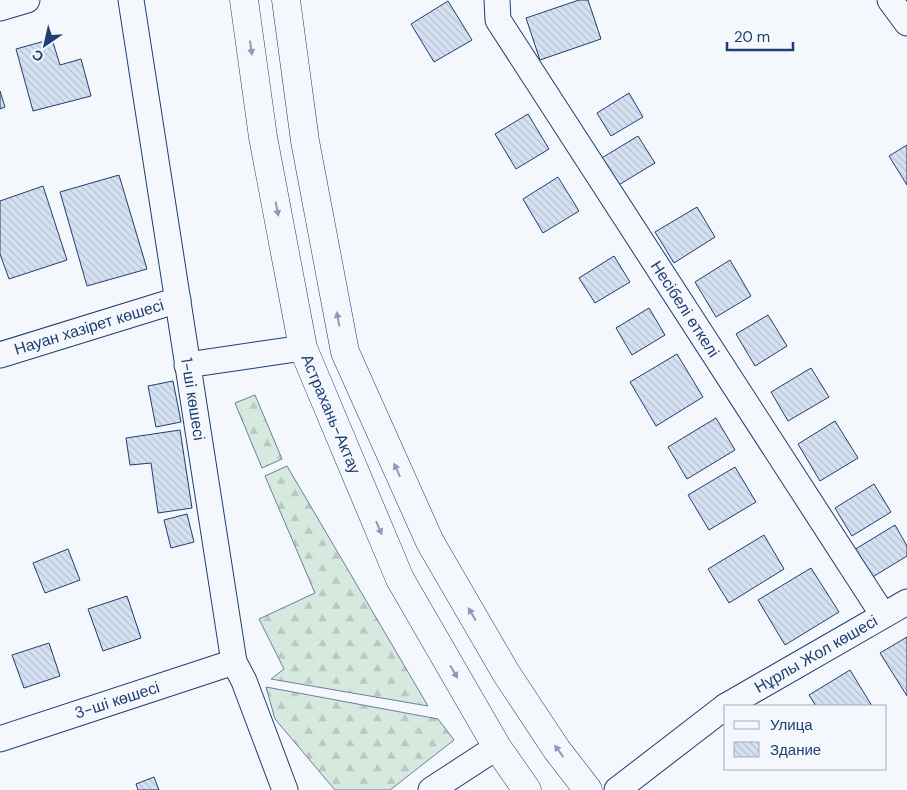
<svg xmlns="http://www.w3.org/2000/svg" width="907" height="790" viewBox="0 0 907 790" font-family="'DM Sans',sans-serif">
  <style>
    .forest { fill: url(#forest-firs); stroke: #687fa3 }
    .building { fill: url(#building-back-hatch); stroke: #1d3f73 }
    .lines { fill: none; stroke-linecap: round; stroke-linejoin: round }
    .minor-casing { stroke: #1d3f73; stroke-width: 27 }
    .highway-casing { stroke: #1d3f73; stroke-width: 29 }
    .minor { stroke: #f4f7fb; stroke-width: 25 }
    .highway { stroke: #f4f7fb; stroke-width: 28 }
    .oneway { fill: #889bb7 }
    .labels { text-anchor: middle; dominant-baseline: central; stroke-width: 4; stroke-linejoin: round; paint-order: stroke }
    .street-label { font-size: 16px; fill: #1d3f73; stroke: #f4f7fb }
  </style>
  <defs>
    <pattern id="forest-firs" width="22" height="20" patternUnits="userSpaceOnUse" patternTransform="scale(1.25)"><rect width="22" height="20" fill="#d7e8df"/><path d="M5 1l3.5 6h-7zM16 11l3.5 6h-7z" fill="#b8c8c3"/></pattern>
    <pattern id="building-back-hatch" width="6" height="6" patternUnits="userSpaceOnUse" patternTransform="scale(1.25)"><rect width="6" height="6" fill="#d5e0f0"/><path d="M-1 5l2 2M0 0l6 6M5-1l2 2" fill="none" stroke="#b6c1d1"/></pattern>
  </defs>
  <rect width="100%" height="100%" fill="#f4f7fb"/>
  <g class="forest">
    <path d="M255,395L282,459L262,468L235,403Z"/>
    <path d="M287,466L428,706L271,679L284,669L259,619L315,593L265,476Z"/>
    <path d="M266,687L438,719L454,740L390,790H335L275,719Z"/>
  </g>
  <g class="building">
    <path d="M579,0H588L601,39L540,60L526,18Z"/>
    <path d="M448,1L472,40L434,62L411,24Z"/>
    <path d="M52,39L60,65L81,59L91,96L33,111L16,49Z"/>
    <path d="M0,91L5,107L0,109Z"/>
    <path d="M629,93L643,117L611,136L597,113Z"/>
    <path d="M528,114L549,149L516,169L495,134Z"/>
    <path d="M638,136L655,163L617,186L600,159Z"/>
    <path d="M907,145V185L889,156Z"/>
    <path d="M119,175L147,269L87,286L60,192Z"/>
    <path d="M558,177L579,211L543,233L523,199Z"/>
    <path d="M43,186L67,260L9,279L0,254V201Z"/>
    <path d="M697,207L715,237L674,263L655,232Z"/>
    <path d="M614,256L630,282L595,303L579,278Z"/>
    <path d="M730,260L751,296L716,317L695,282Z"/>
    <path d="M649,308L665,335L632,355L616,328Z"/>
    <path d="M768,315L787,346L755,366L736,334Z"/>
    <path d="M677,354L703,397L656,426L630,382Z"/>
    <path d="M811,368L829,397L788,421L771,392Z"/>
    <path d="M173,381L181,422L156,427L148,386Z"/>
    <path d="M716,418L735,450L687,479L668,447Z"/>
    <path d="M835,421L858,458L820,481L798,444Z"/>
    <path d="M180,430L192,508L158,513L151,463L130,465L126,438Z"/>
    <path d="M735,467L756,502L709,530L688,495Z"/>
    <path d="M874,484L891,512L852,536L835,508Z"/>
    <path d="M187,514L194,542L171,548L164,520Z"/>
    <path d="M895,525L907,546V556L871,578L854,550Z"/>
    <path d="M764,535L784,569L729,603L708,569Z"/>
    <path d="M68,549L80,580L45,593L33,563Z"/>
    <path d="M811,568L839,612L785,645L758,600Z"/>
    <path d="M127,596L141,638L103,651L88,609Z"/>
    <path d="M907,637V696L880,653Z"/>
    <path d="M49,643L60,676L24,688L12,655Z"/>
    <path d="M850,670L872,706H816L809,695Z"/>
    <path d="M154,777L159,790H138L136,784Z"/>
  </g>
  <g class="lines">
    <defs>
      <g id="minor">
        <path d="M131,0L234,662L244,681L285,790"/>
        <path d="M497,0L498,20L883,615"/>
        <path d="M890,0L907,23"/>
        <path d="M0,8L27,0"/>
        <path d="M0,355L178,300"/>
        <path d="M187,365L303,348"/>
        <path d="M726,706L907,602"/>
        <path d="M0,739L234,662"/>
        <path d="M431,790L497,747"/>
        <path d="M617,790L726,706"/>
      </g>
      <g id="highway">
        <path d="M244,0L263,137L303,348L400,579L497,747L527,790"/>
        <path d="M286,0L305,141L345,352L430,542L506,673L557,750L588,790"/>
      </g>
    </defs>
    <use href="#minor" class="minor-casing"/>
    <use href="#highway" class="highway-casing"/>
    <use href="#minor" class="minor"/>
    <use href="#highway" class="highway"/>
  </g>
  <defs><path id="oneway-solid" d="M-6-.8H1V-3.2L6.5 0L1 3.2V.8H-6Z" transform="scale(1.25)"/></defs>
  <g class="oneway">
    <use href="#oneway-solid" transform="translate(251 48) rotate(82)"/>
    <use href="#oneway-solid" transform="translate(277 209) rotate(79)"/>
    <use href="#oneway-solid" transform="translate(338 319) rotate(-101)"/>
    <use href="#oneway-solid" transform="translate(397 470) rotate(-114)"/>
    <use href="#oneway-solid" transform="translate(379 528) rotate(67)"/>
    <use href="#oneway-solid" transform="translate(472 614) rotate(-120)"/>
    <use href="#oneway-solid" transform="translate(454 672) rotate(60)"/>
    <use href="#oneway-solid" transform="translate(559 751) rotate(-126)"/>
  </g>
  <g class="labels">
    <g class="street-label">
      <text transform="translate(685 309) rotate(57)">Несібелі өткелі</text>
      <text transform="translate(89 327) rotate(-17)">Науан хазірет көшесі</text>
      <text transform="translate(193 399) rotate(81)">1-шi көшесі</text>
      <text transform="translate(331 414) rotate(67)">Астрахань-Актау</text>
      <text transform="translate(816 654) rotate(-30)">Нұрлы Жол көшесі</text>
      <text transform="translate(117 700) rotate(-18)">3-шi көшесі</text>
    </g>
  </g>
  <rect x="724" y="705" width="162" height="65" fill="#f4f7fb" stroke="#9eadc5"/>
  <rect x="734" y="721" width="25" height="8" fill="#f4f7fb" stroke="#9eadc5"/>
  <text x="770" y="730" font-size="15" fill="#1d3f73">Улица</text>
  <rect x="734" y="742" width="25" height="15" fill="url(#building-back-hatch)" stroke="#9eadc5"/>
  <text x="770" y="755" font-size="15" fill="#1d3f73">Здание</text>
  <g transform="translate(45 45) rotate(214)" stroke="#f4f7fb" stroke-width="4" paint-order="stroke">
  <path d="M0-4L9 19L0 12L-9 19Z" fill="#1d3f73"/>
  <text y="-8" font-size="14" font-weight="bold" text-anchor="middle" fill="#1d3f73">С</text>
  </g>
  <path d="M727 42v8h66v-8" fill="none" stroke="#1d3f73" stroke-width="2.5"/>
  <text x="734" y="42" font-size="15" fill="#1d3f73" stroke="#f4f7fb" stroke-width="4" paint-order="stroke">20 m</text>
</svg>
